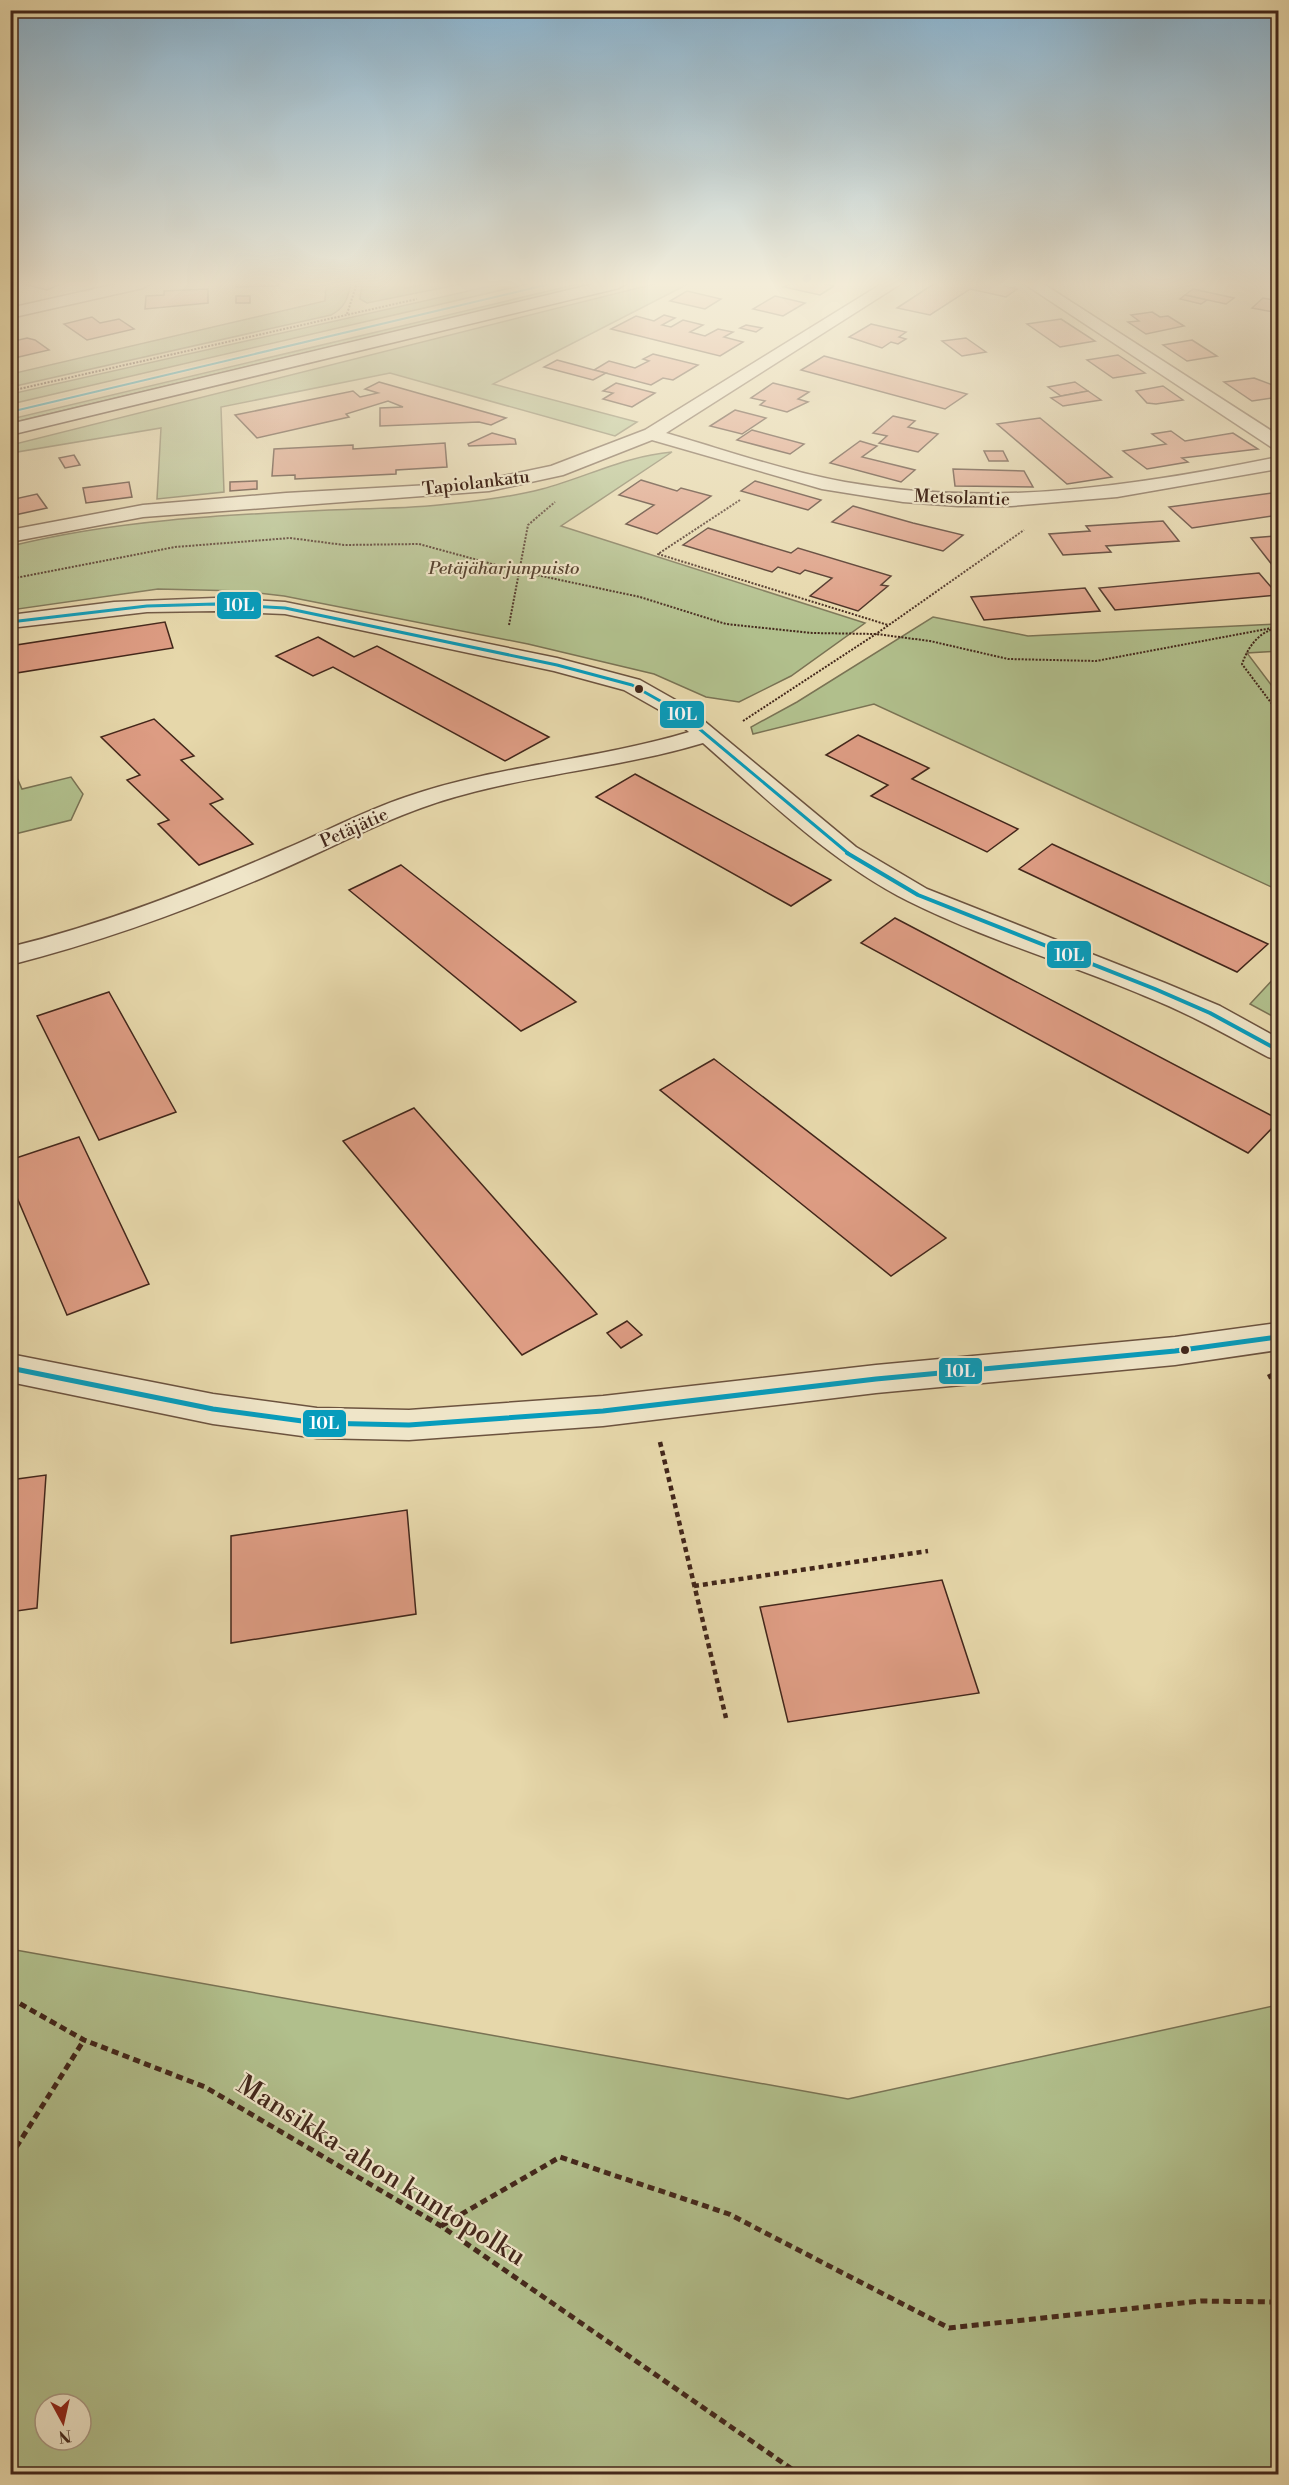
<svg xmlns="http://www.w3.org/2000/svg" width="1289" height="2485" viewBox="0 0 1289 2485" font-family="'Libre Bodoni',serif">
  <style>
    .green { fill: #b1bf8c; stroke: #7a7354; stroke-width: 1.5; fill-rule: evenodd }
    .building { fill: #dd9c83; stroke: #43271b; stroke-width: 1.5 }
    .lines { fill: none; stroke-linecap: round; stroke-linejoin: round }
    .street-casing { stroke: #6c533f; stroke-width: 3 }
    .secondary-casing { stroke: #43271b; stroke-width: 3 }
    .path-far2 { stroke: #43271b; stroke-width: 2; stroke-dasharray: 2 1.5; stroke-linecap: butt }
    .path-far1 { stroke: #43271b; stroke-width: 4.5; stroke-dasharray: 5 4; stroke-linecap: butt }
    .path { stroke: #43271b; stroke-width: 5; stroke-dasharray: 7 4.5; stroke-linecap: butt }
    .street { fill: #efe5c8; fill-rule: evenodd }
    .secondary { fill: #efe5c8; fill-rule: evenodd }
    .bus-1-far3-casing { stroke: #efe5c8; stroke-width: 4.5 }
    .bus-1-far2-casing { stroke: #efe5c8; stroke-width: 6 }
    .bus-1-far1-casing { stroke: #efe5c8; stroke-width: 8 }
    .bus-1-casing { stroke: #efe5c8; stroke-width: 10 }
    .bus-1-far3 { stroke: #079cbc; stroke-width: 2 }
    .bus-1-far2 { stroke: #079cbc; stroke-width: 3 }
    .bus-1-far1 { stroke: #079cbc; stroke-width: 4 }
    .bus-1 { stroke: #079cbc; stroke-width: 5 }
    .bus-dot { fill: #43271b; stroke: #efe5c8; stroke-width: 2 }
    .labels { text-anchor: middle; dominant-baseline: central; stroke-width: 4.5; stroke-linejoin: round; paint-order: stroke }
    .far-street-label { font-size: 18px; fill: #43271b; stroke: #efe5c8 }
    .far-park-label { font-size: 18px; font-style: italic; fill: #594532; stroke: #efe5c8 }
    .near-street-label { font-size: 27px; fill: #43271b; stroke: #efe5c8 }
    .line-badge { stroke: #efe5c8; stroke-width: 2 }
    .badge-label { font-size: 16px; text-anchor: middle; font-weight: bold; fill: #fff }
  </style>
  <rect width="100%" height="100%" fill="#e6d7aa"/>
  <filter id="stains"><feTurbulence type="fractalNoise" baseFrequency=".00333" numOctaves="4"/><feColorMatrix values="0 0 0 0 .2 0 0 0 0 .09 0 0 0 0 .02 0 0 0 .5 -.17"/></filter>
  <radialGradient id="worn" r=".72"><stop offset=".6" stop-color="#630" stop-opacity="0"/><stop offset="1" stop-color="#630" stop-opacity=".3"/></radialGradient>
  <g class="green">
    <path d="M326,283H351C348,298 345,308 331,315L11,387V374L325,301Z"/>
    <path d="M362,283H404L405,288L431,283H466L367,303L360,299Z"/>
    <path d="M504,283H532L11,404V394Z"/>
    <path d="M582,283H597L11,423V419Z"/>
    <path d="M658,283H690L493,384L637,422L615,436L390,373L221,407L224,492L157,499L161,428L11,453V445Z"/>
    <path d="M672,452L561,526L865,623L791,676L739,702L706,697L654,674L528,644L284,596L241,591L158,589L11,610V546C115,520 223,515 330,510C369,508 409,509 448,504C479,501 511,497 542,489C587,477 625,456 672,452Z"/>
    <path d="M933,617L1028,636L1278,624V651L1247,653L1278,694V890L874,704L753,734L751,727L797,702Z"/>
    <path d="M10,762L22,789L71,777L83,794L71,820L11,835Z"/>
    <path d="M1278,974V1019L1250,1004Z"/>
    <path d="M10,1949L848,2099L1278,2005V2474H11ZM45,2404H81V2440H45Z"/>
  </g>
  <g class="building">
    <path d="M19,283H63L47,290Z"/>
    <path d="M236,283H278V286L236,287Z"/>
    <path d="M791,283H822L834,286L820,295L784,287Z"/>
    <path d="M935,283H1005L1004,286L1017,289L1006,297L970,289L930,315L897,308Z"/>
    <path d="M208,289V303L145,309L146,296L164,295V291Z"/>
    <path d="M1193,289L1234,298L1226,304L1185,295Z"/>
    <path d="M687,291L721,299L705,309L670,301Z"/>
    <path d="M1185,295L1207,300L1201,304L1180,299Z"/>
    <rect x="236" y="296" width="14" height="7"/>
    <path d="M775,296L805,303L783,316L753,309Z"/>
    <path d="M1263,298L1278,301V313L1252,308Z"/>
    <path d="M1152,312L1160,317L1168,316L1184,326L1146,334L1128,322L1139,321L1131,315Z"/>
    <path d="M664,315L675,318L662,325L671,327L683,320L703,325L690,332L705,336L718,329L733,332L724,337L743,342L720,356L611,329L636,316L654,321Z"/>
    <path d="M92,317L100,323L119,319L134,329L87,340L64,324Z"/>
    <path d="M1061,319L1095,341L1060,347L1027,324Z"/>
    <path d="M871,324L906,332L899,337L906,339L898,344L891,342L882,348L849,337Z"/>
    <path d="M746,325L762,328L756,332L740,328Z"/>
    <path d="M27,338L35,340L49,350L10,359V342Z"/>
    <path d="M966,338L986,352L962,356L942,341Z"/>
    <path d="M1192,340L1217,356L1187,361L1163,345Z"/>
    <path d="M653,354L698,365L673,380L663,378L651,385L594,370L609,361L635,368L649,361L643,359Z"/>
    <path d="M1118,355L1145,373L1113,378L1087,360Z"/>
    <path d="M824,356L967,394L945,409L801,370Z"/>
    <path d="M557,360L594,370L606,373L593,380L544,367Z"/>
    <path d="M1254,378L1278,387V391L1274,392L1278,397L1252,401L1224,382Z"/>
    <path d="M379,382L506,418L491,425L479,422L380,426V408L403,407L388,401L346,414L349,417L257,438L235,415L353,391L360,397L378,393L365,389Z"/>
    <path d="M1075,382L1088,391L1061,396L1048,387Z"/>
    <path d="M616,383L655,393L632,407L603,399L613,393L603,391Z"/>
    <path d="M773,383L809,392L798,399L808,402L787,412L760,405L765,401L751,398Z"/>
    <path d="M1163,386L1183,400L1156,404L1147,403L1136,391Z"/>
    <path d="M1088,391L1101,400L1063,406L1051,398Z"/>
    <path d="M735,410L766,418L742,434L710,426Z"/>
    <path d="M893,416L915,421L908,427L938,434L918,452L879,443L887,436L873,433Z"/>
    <path d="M1040,418L1112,477L1067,484L997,424Z"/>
    <path d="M752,430L804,444L790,454L737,440Z"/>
    <path d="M1171,431L1185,441L1233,433L1258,449L1182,458L1188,462L1147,469L1123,451L1166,444L1152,434Z"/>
    <path d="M492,433L515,439L516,444L469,446L468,444Z"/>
    <path d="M860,441L877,446L862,457L915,470L901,482L830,463Z"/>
    <path d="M445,443L447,467L396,470V474L295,479V475L272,476L274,449L353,445V449Z"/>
    <path d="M984,451H1003L1008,461H989Z"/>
    <path d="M74,455L80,465L65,468L59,458Z"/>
    <path d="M953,469L1024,471L1033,487L955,486Z"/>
    <path d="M641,480L677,491L681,488L711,496L657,534L626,524L654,505L619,495Z"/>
    <path d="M257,481V489L230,491V482Z"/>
    <path d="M755,481L821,500L808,510L741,491Z"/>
    <path d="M129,482L132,497L86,503L83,488Z"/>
    <path d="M1272,493L1278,498V515L1192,528L1169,507Z"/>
    <path d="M37,494L47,508L10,516V500Z"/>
    <path d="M853,506L913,523L963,535L943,551L832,522Z"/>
    <path d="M1163,521L1179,541L1106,546L1111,552L1063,555L1049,534L1090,531L1086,526Z"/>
    <path d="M708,528L791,553L798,548L891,576L881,585L888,586L858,611L810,596L832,578L805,570L800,574L778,567L772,572L683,545Z"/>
    <path d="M1276,536L1278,540V566H1273L1251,538Z"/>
    <path d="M1259,573L1278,595L1115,610L1099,588Z"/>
    <path d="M1085,588L1100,611L984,620L971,597Z"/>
    <path d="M165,622L173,648L10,674V646Z"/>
    <path d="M318,637L354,657L377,646L549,737L505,761L333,667L313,676L276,656Z"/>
    <path d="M154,719L194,756L181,760L223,799L210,804L253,844L199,865L158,824L169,820L127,780L140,775L101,737Z"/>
    <path d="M858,735L929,768L912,779L1018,829L987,852L871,796L888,785L826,755Z"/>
    <path d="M635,774L831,880L791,906L596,797Z"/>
    <path d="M1052,844L1268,944L1237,972L1019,869Z"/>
    <path d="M401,865L576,1002L521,1031L349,890Z"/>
    <path d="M895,918L1278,1119V1122L1248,1153L861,943Z"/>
    <path d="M109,992L176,1112L99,1140L37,1016Z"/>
    <path d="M714,1059L946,1238L891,1276L660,1090Z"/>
    <path d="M414,1108L597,1314L522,1355L343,1141Z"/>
    <path d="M79,1137L149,1284L67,1315L10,1181V1160Z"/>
    <path d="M627,1321L642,1335L621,1348L607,1333Z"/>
    <path d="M46,1475L37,1608L10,1612V1480Z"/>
    <path d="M407,1510L416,1614L231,1643V1536Z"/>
    <path d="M942,1580L979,1693L788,1722L760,1607Z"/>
  </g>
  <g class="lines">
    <defs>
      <g id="street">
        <path d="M121,283H151L143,288L10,318V308Z"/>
        <path d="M883,283H902L666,433C725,450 784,471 845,482C991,508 1135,486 1278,457V469L1117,497L1011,506H958L903,502L822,489L652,440L563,475L489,491L143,517L10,542V530L143,505L286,493L448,484L489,479L551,466L645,430Z"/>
        <path d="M1023,283H1042L1278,435V448L1271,447Z"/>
        <path d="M215,598L285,602L557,658L640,680L686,706L856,847L927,889L1165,983L1220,1006L1278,1038V1060L1268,1057C1227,1035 1188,1013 1145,996C1067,963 984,939 908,901C830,861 768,800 703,743C610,771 512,775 421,808C370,826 321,853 271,874C186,911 100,942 10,965V947C105,924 195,888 285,849C325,832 364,811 406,797C498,765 596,760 689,732L670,716L624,690L554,671L285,614L215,611L147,612L10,628V615L114,602Z"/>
        <path d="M1278,1323V1350L1175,1365L876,1393L603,1426L409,1440L317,1438L213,1424L10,1382V1354L213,1394L317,1408L409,1410L603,1396L876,1365L1175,1337Z"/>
      </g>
      <path id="secondary" d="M598,283H627L619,288L10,435V424Z"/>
    </defs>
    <use href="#street" class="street-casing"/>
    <use href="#secondary" class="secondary-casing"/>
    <g class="path-far2">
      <path d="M347,314L357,283"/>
      <path d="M10,391L417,299"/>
      <path d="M740,500L658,554L888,625"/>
      <path d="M10,579L175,547L290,538L344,545L419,544L518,571L640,597L726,624L812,633L876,634L930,641L1008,659L1096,661L1272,628"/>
      <path d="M509,625L528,525L555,502"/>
      <path d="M1278,628C1259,631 1248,647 1242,664L1278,712"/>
      <path d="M743,721L876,634L1024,530"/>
    </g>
    <g class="path-far1">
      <path d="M1269,1374L1278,1392"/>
      <path d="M660,1442L726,1718"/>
      <path d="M694,1586L928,1551"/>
    </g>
    <g class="path">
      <path d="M10,1998L84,2040L205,2087L441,2226L799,2474"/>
      <path d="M10,2157L84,2040"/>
      <path d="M441,2226L560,2157L729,2214L949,2328L1201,2301L1278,2302"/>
    </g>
    <use href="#street" class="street"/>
    <use href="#secondary" class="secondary"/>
    <defs>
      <path id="bus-1-far3" d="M10,412L554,283"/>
      <path id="bus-1-far2" d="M10,622L147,606L215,604L285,608L557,665L632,685L678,711L849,854"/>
      <path id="bus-1-far1" d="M847,853L918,895L1155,989L1210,1013L1278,1050"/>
      <path id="bus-1" d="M10,1368L213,1409L317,1423L409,1425L603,1411L876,1379L1175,1351L1278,1337"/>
    </defs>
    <use href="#bus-1-far3" class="bus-1-far3-casing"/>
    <use href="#bus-1-far2" class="bus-1-far2-casing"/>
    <use href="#bus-1-far1" class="bus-1-far1-casing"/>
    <use href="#bus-1" class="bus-1-casing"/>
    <use href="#bus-1-far3" class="bus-1-far3"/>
    <use href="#bus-1-far2" class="bus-1-far2"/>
    <use href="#bus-1-far1" class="bus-1-far1"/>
    <use href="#bus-1" class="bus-1"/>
  </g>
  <linearGradient id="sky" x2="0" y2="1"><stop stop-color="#89b5d3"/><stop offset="0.45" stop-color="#f4edd9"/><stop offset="1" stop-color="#f4edd9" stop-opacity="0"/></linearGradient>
  <rect width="1289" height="631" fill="url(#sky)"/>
  <g class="bus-dot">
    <circle cx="639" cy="689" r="5"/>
    <circle cx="1185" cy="1350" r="5"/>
  </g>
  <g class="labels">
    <g class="far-street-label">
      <text transform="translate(476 483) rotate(-7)">Tapiolankatu</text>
      <text transform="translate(962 498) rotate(2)">Metsolantie</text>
      <text transform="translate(354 828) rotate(-24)">Petäjätie</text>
    </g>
    <g class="far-park-label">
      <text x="504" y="568">Petäjäharjunpuisto</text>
    </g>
    <g class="near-street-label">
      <text transform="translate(381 2171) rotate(32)">Mansikka-ahon kuntopolku</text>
    </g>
  </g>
  <g class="line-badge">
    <rect x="216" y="591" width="46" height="29" rx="6" fill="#079cbc"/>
    <rect x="659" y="700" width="46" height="29" rx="6" fill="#079cbc"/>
    <rect x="1046" y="940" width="46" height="29" rx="6" fill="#079cbc"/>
    <rect x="938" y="1357" width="45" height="28" rx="6" fill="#079cbc"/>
    <rect x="302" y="1409" width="45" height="29" rx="6" fill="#079cbc"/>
  </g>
  <g class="badge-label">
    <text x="239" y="611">10L</text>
    <text x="682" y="720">10L</text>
    <text x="1069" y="961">10L</text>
    <text x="960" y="1377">10L</text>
    <text x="324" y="1429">10L</text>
  </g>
  <rect width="1289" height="2485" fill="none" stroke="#e6d7aa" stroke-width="36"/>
  <rect x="12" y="12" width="1265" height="2461" fill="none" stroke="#43271b" stroke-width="3"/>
  <rect x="18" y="18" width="1253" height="2449" fill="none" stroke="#43271b" stroke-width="1.5"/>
  <g transform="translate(63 2422) rotate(172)"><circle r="28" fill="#efe5c8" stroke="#aa9983" stroke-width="1.5"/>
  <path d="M0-4.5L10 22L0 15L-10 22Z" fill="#8f2418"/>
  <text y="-9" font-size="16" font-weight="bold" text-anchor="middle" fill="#43271b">N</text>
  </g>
  <rect width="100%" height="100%" filter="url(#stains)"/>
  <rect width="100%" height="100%" fill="url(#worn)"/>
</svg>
